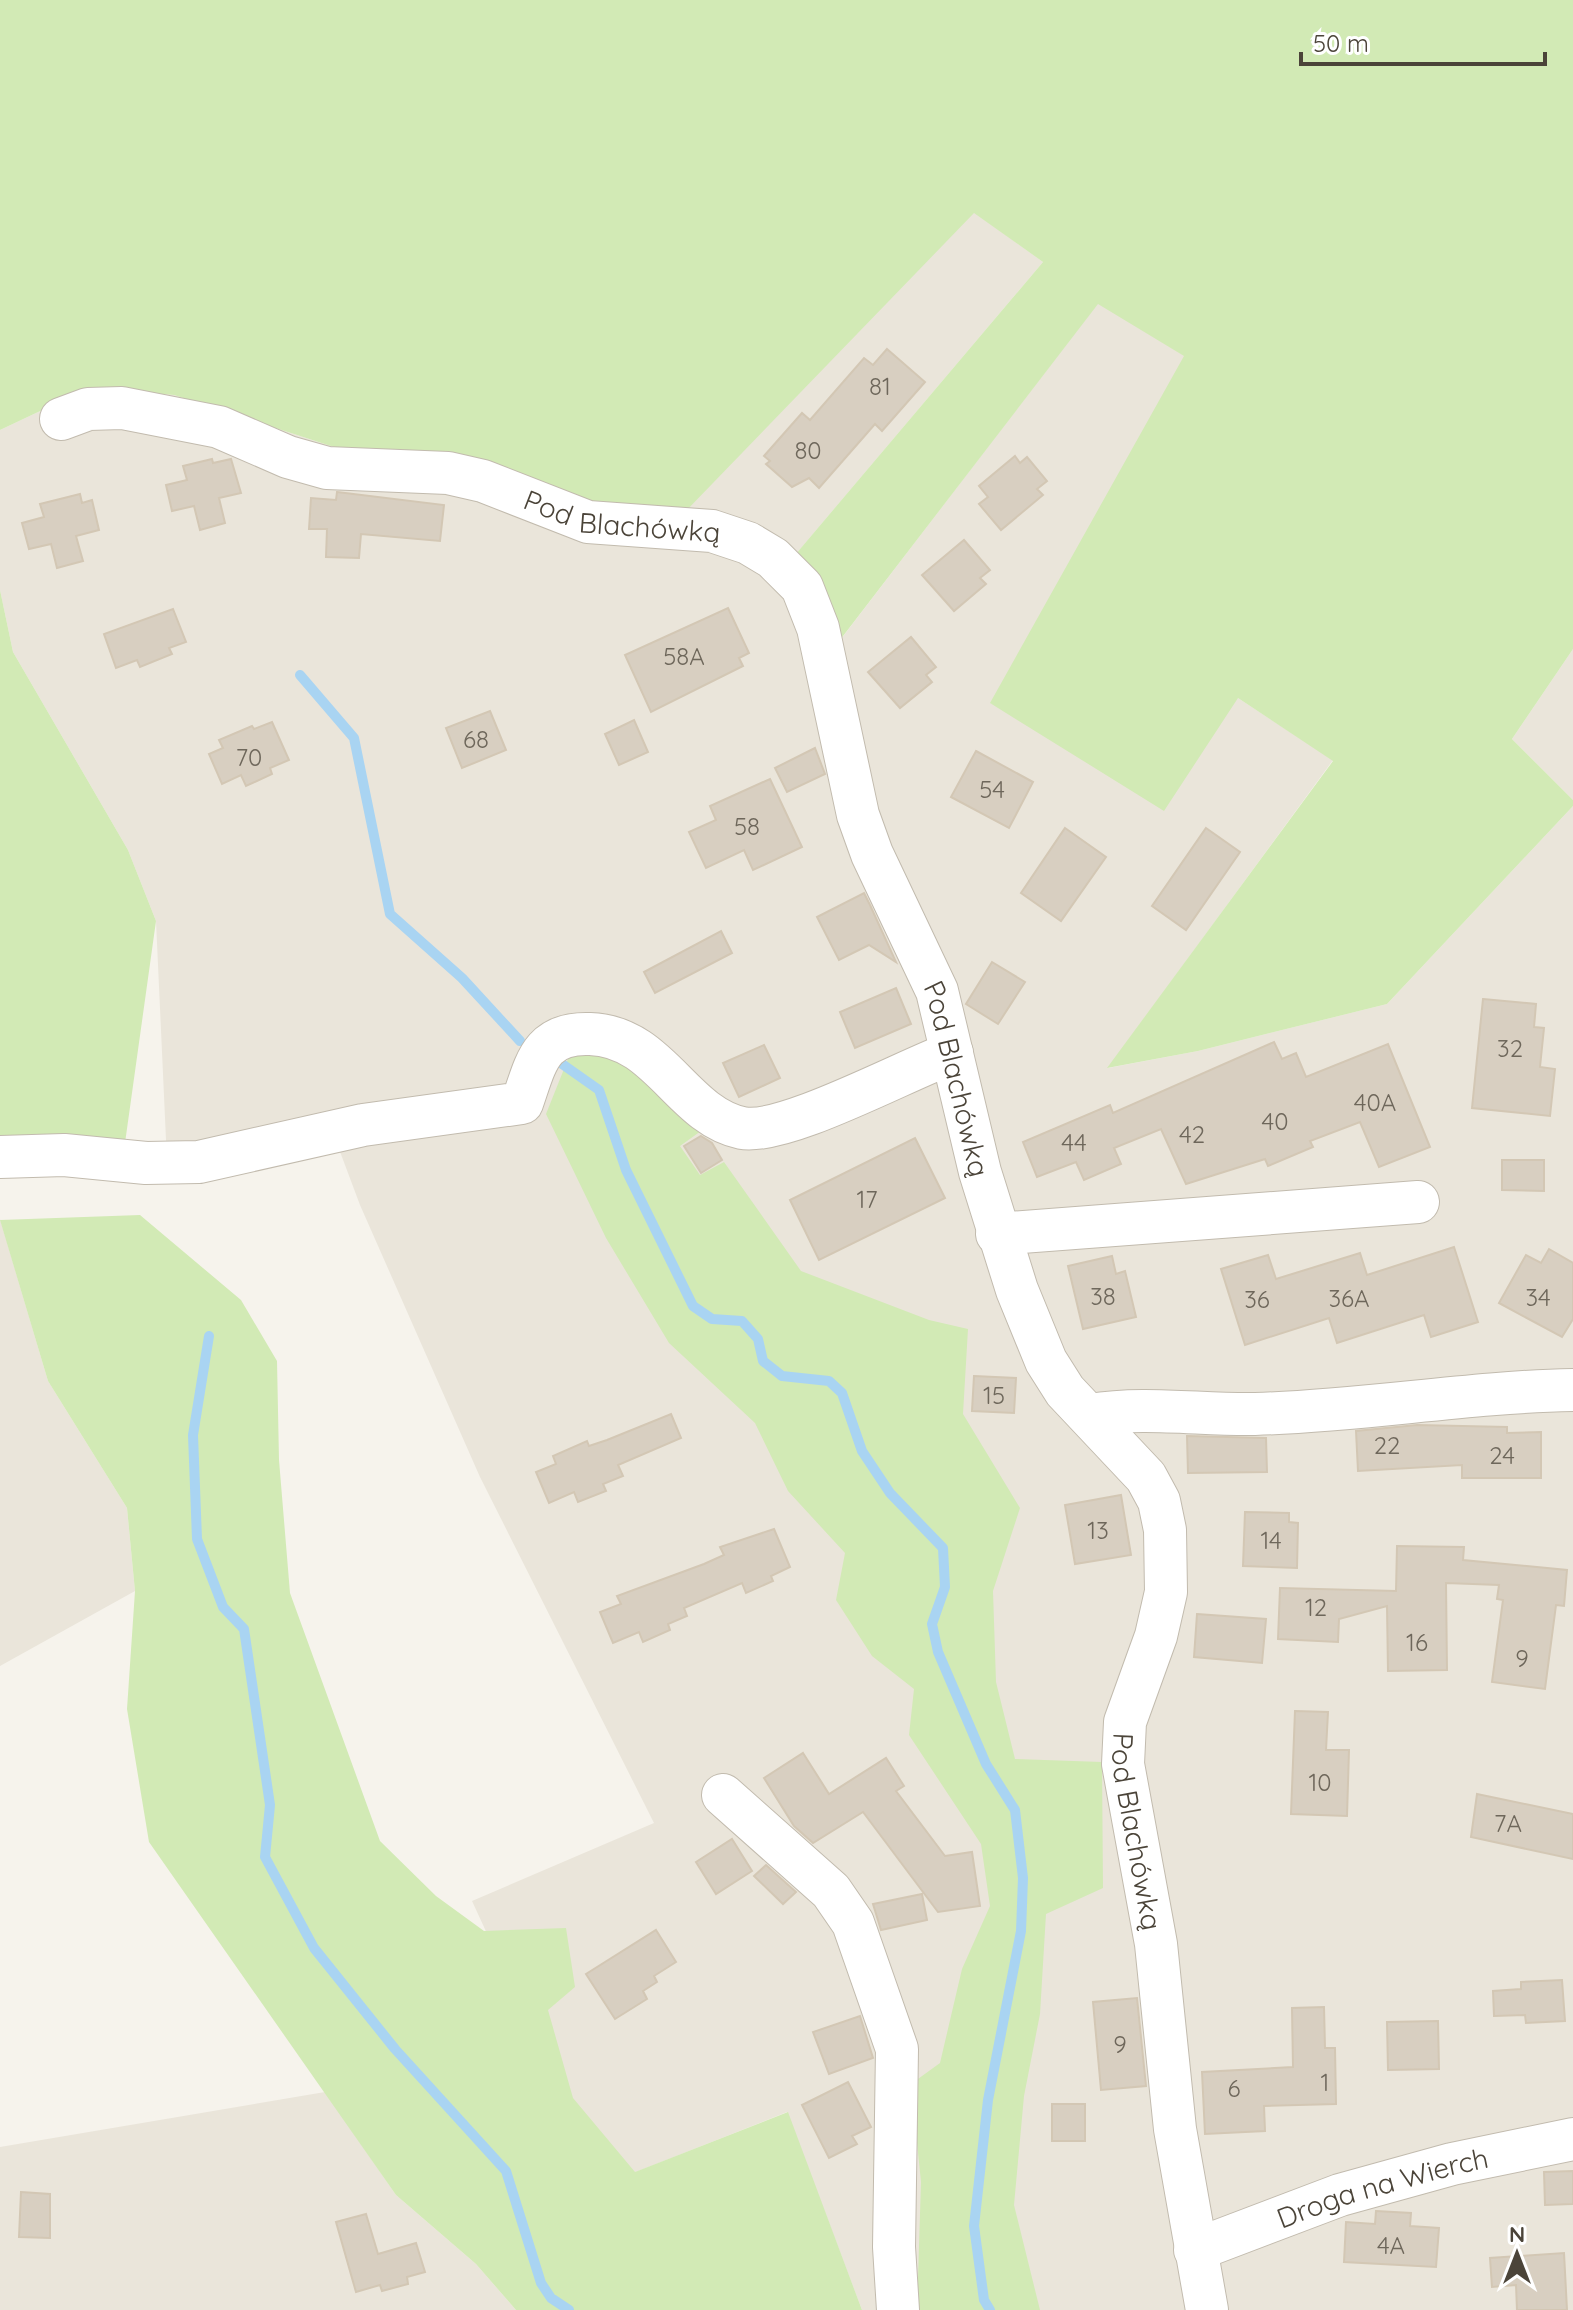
<svg xmlns="http://www.w3.org/2000/svg" width="1573" height="2310" viewBox="0 0 1573 2310" font-family="Quicksand,sans-serif">
  <style>
    .residential { fill: #eae5da }
    .green { fill: #d2eab5 }
    .lines { fill: none; stroke-linecap: round; stroke-linejoin: round }
    .stream { stroke: #a9d4f2; stroke-width: 10 }
    .building { fill: #d8cfc1; stroke: #d3c7b4; stroke-width: 2 }
    .minor-casing { stroke: #c2bbae; stroke-width: 44 }
    .minor { stroke: #fff; stroke-width: 42 }
    .labels { text-anchor: middle; dominant-baseline: central; stroke-width: 7; stroke-linejoin: round; paint-order: stroke }
    .number-label { font-size: 24px; fill: #6e675b }
    .street-label { font-size: 28px; fill: #4b4439; stroke: #fff }
  </style>
  <rect width="100%" height="100%" fill="#f6f3ec"/>
  <g class="residential">
    <path d="M974,212L1043,262L796,554L841,639L1098,303L1185,356L991,704L1238,698L1333,760L1108,1068L1198,1051L1387,1004L1573,806V2310H862L787,2112L603,2185L472,1901L654,1823L480,1477L360,1205L339,1149L168,1183L156,921L128,850L13,652L0,590V430L89,388L174,395L340,449L683,513Z"/>
    <path d="M1573,649V800L1512,739Z"/>
    <path d="M0,1219L48,1381L127,1508L135,1591L0,1666Z"/>
    <path d="M325,2092L396,2195L476,2264L516,2310H0V2147Z"/>
  </g>
  <g class="green">
    <path d="M0,0H1573V649L1512,739L1573,800V806L1387,1004L1198,1051L1107,1068L1333,761L1238,698L1164,811L990,703L1184,356L1098,304L840,640L795,555L1043,262L974,213L684,513L603,510L340,449L174,395L89,388L0,430Z"/>
    <path d="M0,590L13,652L128,850L156,921L125,1143L0,1140Z"/>
    <path d="M572,1049L614,1058L682,1105L701,1131L680,1146L700,1175L724,1162L801,1271L929,1320L968,1329L963,1414L1020,1508L993,1591L996,1682L1015,1759L1102,1762L1103,1888L1046,1914L1040,2014L1024,2096L1014,2205L1040,2310H917L921,2182L911,2084L940,2063L962,1969L990,1906L981,1844L909,1735L914,1689L872,1656L836,1600L845,1553L788,1491L755,1423L669,1343L606,1238L546,1114Z"/>
    <path d="M140,1215L241,1300L277,1361L279,1460L290,1593L380,1841L436,1896L484,1931L566,1928L575,1987L548,2010L573,2098L635,2172L788,2112L862,2310H516L476,2264L396,2195L149,1842L127,1709L135,1591L127,1508L48,1381L0,1220Z"/>
  </g>
  <g class="lines">
    <g class="stream">
      <path d="M300,675L354,738L390,914L462,978L520,1041"/>
      <path d="M555,1059L599,1090L626,1170L693,1306L712,1319L742,1321L758,1339L763,1361L782,1376L829,1381L842,1393L862,1451L890,1493L943,1548L945,1587L932,1624L938,1652L986,1764L1015,1810L1023,1878L1021,1931L988,2100L974,2226L984,2300L990,2310"/>
      <path d="M209,1336L193,1435L197,1539L223,1607L244,1629L270,1805L265,1857L314,1948L395,2049L506,2171L541,2283L551,2298L569,2310"/>
    </g>
  </g>
  <g class="building">
    <path d="M887,349L925,382L882,431L875,424L819,488L809,478L792,487L766,464L770,461L764,456L802,413L810,420L864,358L873,365Z"/>
    <path d="M1015,456L1020,463L1027,457L1047,481L1037,489L1043,495L1001,530L979,504L988,497L979,486Z"/>
    <path d="M212,459L213,463L231,459L241,493L219,498L225,523L200,530L194,506L172,511L166,485L187,480L183,466Z"/>
    <path d="M337,492L444,505L440,541L361,534L359,558L326,557L327,529H309L311,498L336,500Z"/>
    <path d="M80,494L82,503L92,500L99,530L76,536L83,561L57,568L51,544L29,549L22,523L44,517L40,504Z"/>
    <path d="M964,540L990,570L980,578L986,584L954,611L922,575Z"/>
    <path d="M728,608L749,653L739,658L743,666L651,712L625,655Z"/>
    <path d="M173,609L186,642L169,648L172,654L140,667L137,660L116,668L104,634Z"/>
    <path d="M911,637L936,667L926,675L932,682L900,708L868,672Z"/>
    <path d="M490,711L506,750L462,768L446,728Z"/>
    <path d="M634,720L648,752L619,765L605,734Z"/>
    <path d="M272,722L289,760L270,768L272,774L246,786L241,775L222,784L209,754L223,748L219,740L252,726L254,729Z"/>
    <path d="M815,748L825,774L787,792L775,768Z"/>
    <path d="M976,751L1033,782L1009,828L951,797Z"/>
    <path d="M770,779L802,847L753,870L744,850L706,868L689,832L716,820L710,806Z"/>
    <path d="M1065,828L1106,857L1061,921L1021,893Z"/>
    <path d="M1206,828L1240,852L1186,930L1152,906Z"/>
    <path d="M864,893L870,905L896,962L869,945L839,960L817,917Z"/>
    <path d="M721,931L732,953L655,993L644,972Z"/>
    <path d="M992,962L1025,982L998,1024L966,1004Z"/>
    <path d="M896,988L911,1024L855,1048L840,1012Z"/>
    <path d="M1483,999L1536,1004L1534,1027L1544,1028L1540,1067L1555,1069L1550,1116L1472,1108Z"/>
    <path d="M1274,1042L1282,1059L1296,1053L1306,1077L1388,1044L1430,1147L1379,1167L1360,1122L1310,1141L1313,1147L1268,1166L1265,1159L1186,1184L1161,1129L1114,1148L1121,1164L1084,1180L1076,1162L1037,1177L1023,1142L1110,1105L1113,1113Z"/>
    <path d="M764,1045L780,1078L739,1097L723,1063Z"/>
    <path d="M701,1136L712,1143L722,1160L701,1173L684,1146Z"/>
    <path d="M915,1138L945,1198L819,1260L790,1200Z"/>
    <path d="M1502,1160H1544V1191L1502,1190Z"/>
    <path d="M1454,1247L1478,1322L1431,1337L1424,1315L1337,1343L1329,1318L1245,1345L1221,1269L1268,1255L1276,1279L1360,1253L1367,1275Z"/>
    <path d="M1549,1249L1573,1263V1319L1562,1337L1499,1303L1526,1255L1541,1263Z"/>
    <path d="M1112,1256L1116,1274L1125,1271L1136,1317L1083,1329L1068,1266Z"/>
    <path d="M974,1376L1016,1378L1014,1413L972,1411Z"/>
    <path d="M671,1414L681,1438L618,1465L623,1476L603,1484L606,1491L578,1502L574,1492L549,1503L536,1472L556,1464L553,1456L587,1441L589,1446L607,1440Z"/>
    <path d="M1417,1425L1507,1427V1433L1541,1432V1478H1462V1465L1358,1471L1356,1431Z"/>
    <path d="M1187,1436L1266,1438L1267,1472L1188,1473Z"/>
    <path d="M1121,1495L1131,1555L1075,1564L1065,1505Z"/>
    <path d="M1245,1512L1289,1513V1522L1298,1523L1297,1568L1243,1566Z"/>
    <path d="M774,1529L790,1567L771,1576L773,1581L746,1593L742,1583L684,1608L687,1616L668,1624L670,1630L643,1642L639,1632L613,1643L600,1612L621,1604L617,1596L704,1564L724,1555L720,1547Z"/>
    <path d="M1397,1546L1464,1547L1463,1560L1567,1570L1564,1606L1556,1605L1545,1689L1492,1682L1503,1600L1497,1599L1499,1585L1446,1583L1447,1670L1388,1671L1387,1606L1339,1619L1338,1642L1278,1639L1280,1588L1396,1591Z"/>
    <path d="M1197,1614L1266,1619L1262,1663L1194,1657Z"/>
    <path d="M1295,1711L1328,1712L1326,1750H1349L1347,1816L1291,1814Z"/>
    <path d="M803,1753L829,1794L886,1758L904,1786L896,1791L945,1856L972,1852L980,1906L938,1912L863,1812L813,1843L794,1826L764,1778Z"/>
    <path d="M1477,1794L1573,1814V1859L1471,1837Z"/>
    <path d="M732,1839L752,1871L716,1894L696,1862Z"/>
    <path d="M766,1865L796,1892L783,1904L754,1876Z"/>
    <path d="M922,1894L927,1920L881,1930L873,1904Z"/>
    <path d="M656,1930L676,1962L654,1976L657,1982L643,1991L647,1999L615,2019L586,1974Z"/>
    <path d="M1562,1980L1565,2021L1526,2023L1525,2015L1494,2016L1493,1991L1521,1989V1982Z"/>
    <path d="M1137,1998L1146,2086L1101,2090L1093,2002Z"/>
    <path d="M1324,2007L1325,2048H1335L1336,2104L1264,2106L1265,2131L1205,2134L1202,2072L1293,2067L1292,2008Z"/>
    <path d="M860,2016L873,2058L829,2074L813,2032Z"/>
    <path d="M1438,2021L1439,2069L1388,2070L1387,2022Z"/>
    <path d="M848,2082L871,2127L852,2136L857,2144L829,2158L802,2105Z"/>
    <rect x="1052" y="2104" width="33" height="37"/>
    <path d="M1573,2171V2204L1545,2205L1544,2172Z"/>
    <path d="M21,2192L50,2194V2238L19,2237Z"/>
    <path d="M1376,2211L1411,2213L1410,2226L1439,2228L1436,2267L1344,2262L1346,2222L1375,2224Z"/>
    <path d="M366,2214L378,2254L416,2243L425,2272L407,2277L408,2284L382,2291L380,2285L356,2292L336,2222Z"/>
    <path d="M1564,2253L1567,2310H1517L1516,2285L1492,2287L1490,2258Z"/>
  </g>
  <g class="lines">
    <defs>
      <g id="minor">
        <path id="s1" d="M61,419L88,409L122,408L219,427L288,457L327,468L448,473L483,481L588,522L712,531L748,543L773,558L802,587L818,628L858,815L872,854L937,991L980,1172L1017,1290L1046,1361L1065,1391L1146,1477L1159,1501L1165,1530L1166,1592L1156,1636L1125,1722L1123,1764L1156,1944L1175,2129L1207,2310"/>
        <path d="M0,1157L64,1155L146,1163L199,1162L363,1125L522,1103C536,1063 540,1032 590,1034C660,1036 681,1115 742,1128C784,1136 905,1070 952,1053"/>
        <path d="M997,1234L1418,1202"/>
        <path d="M1090,1415C1145,1406 1200,1415 1255,1414C1362,1411 1467,1392 1573,1390"/>
        <path d="M723,1795L831,1891L853,1923L897,2049L894,2247L898,2310"/>
        <path id="s2" d="M1195,2250L1340,2195L1452,2164L1573,2139"/>
      </g>
    </defs>
    <use href="#minor" class="minor-casing"/>
    <use href="#minor" class="minor"/>
  </g>
  <g class="labels">
    <g class="number-label">
      <text x="880" y="386">81</text>
      <text x="808" y="450">80</text>
      <text x="684" y="656">58A</text>
      <text x="476" y="739">68</text>
      <text x="249" y="757">70</text>
      <text x="992" y="789">54</text>
      <text x="747" y="826">58</text>
      <text x="1510" y="1048">32</text>
      <text x="1375" y="1102">40A</text>
      <text x="1275" y="1121">40</text>
      <text x="1192" y="1134">42</text>
      <text x="1074" y="1142">44</text>
      <text x="867" y="1199">17</text>
      <text x="1103" y="1296">38</text>
      <text x="1538" y="1297">34</text>
      <text x="1349" y="1298">36A</text>
      <text x="1257" y="1299">36</text>
      <text x="994" y="1395">15</text>
      <text x="1387" y="1445">22</text>
      <text x="1502" y="1455">24</text>
      <text x="1098" y="1530">13</text>
      <text x="1271" y="1540">14</text>
      <text x="1316" y="1607">12</text>
      <text x="1417" y="1642">16</text>
      <text x="1522" y="1658">9</text>
      <text x="1320" y="1782">10</text>
      <text x="1508" y="1823">7A</text>
      <text x="1120" y="2044">9</text>
      <text x="1325" y="2082">1</text>
      <text x="1234" y="2088">6</text>
      <text x="1391" y="2245">4A</text>
    </g>
    <g class="street-label">
      <text stroke="none"><textPath href="#s1" startOffset="580">Pod Blachówką</textPath></text>
      <text stroke="none"><textPath href="#s1" startOffset="1298">Pod Blachówką</textPath></text>
      <text stroke="none"><textPath href="#s1" startOffset="2114">Pod Blachówką</textPath></text>
      <text stroke="none"><textPath href="#s2" startOffset="198">Droga na Wierch</textPath></text>
    </g>
  </g>
  <g transform="translate(1517 2254)" stroke="#ffffff" stroke-width="6" paint-order="stroke">
  <path d="M0-6L14 30L0 20L-14 30Z" fill="#4b4439"/>
  <text y="-12" font-size="22" font-weight="bold" text-anchor="middle" fill="#4b4439">N</text>
  </g>
  <path d="M1301 52v12h244v-12" fill="none" stroke="#4b4439" stroke-width="4"/>
  <text x="1313" y="52" font-size="24" fill="#4b4439" stroke="#ffffff" stroke-width="6" paint-order="stroke">50 m</text>
</svg>
